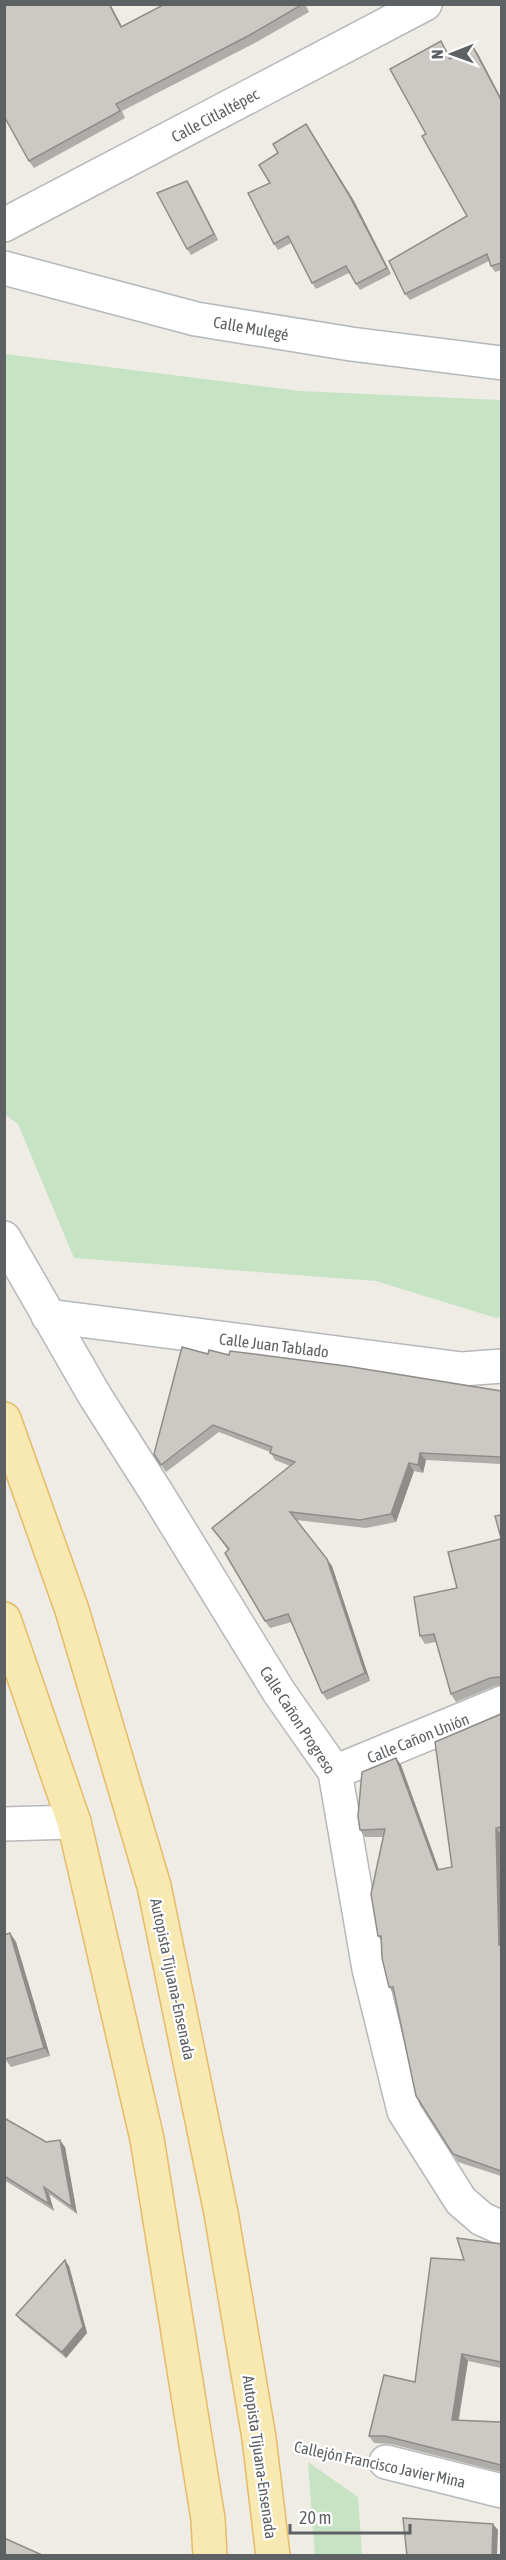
<svg xmlns="http://www.w3.org/2000/svg" width="506" height="2560" viewBox="0 0 506 2560" font-family="'Asap Condensed',sans-serif">
  <style>
    .green { fill: #c6e3c4 }
    .lines { fill: none; stroke-linecap: round; stroke-linejoin: round }
    .street-casing { stroke: #b6b8bb; stroke-width: 36 }
    .secondary-casing { stroke: #b4b8bb; stroke-width: 36 }
    .primary-casing { stroke: #e5bb67; stroke-width: 36 }
    .path { stroke: #9ec4a6; stroke-width: 4; stroke-dasharray: 6 3; stroke-linecap: butt }
    .street { stroke: #fff; stroke-width: 33 }
    .secondary { stroke: #fff; stroke-width: 33 }
    .primary { stroke: #f8e8b1; stroke-width: 33 }
    .wall { fill: #afada9 }
    .shaded-wall { fill: #8f8d89 }
    .building { fill: #ccc9c4; stroke: #8f8d89; stroke-width: 1.5 }
    .labels { text-anchor: middle; dominant-baseline: central; stroke-width: 4.5; stroke-linejoin: round; paint-order: stroke }
    .street-label { font-size: 16px; fill: #5d6164; stroke: #fff }
  </style>
  <rect width="100%" height="100%" fill="#eeece5"/>
  <g class="green">
    <path d="M5,354L299,391L501,400V1317L496,1318L376,1281L74,1258L18,1124L5,1114Z"/>
    <path d="M308,2462L358,2497L362,2555H315Z"/>
  </g>
  <g class="lines">
    <defs>
      <g id="street">
        <path d="M4,225L425,4"/>
        <path d="M4,1238L95,1396L158,1495L279,1692L335,1772L369,1969L404,2111L461,2201L482,2219L502,2228"/>
        <path d="M48,1316L462,1369L502,1366"/>
        <path d="M335,1772L502,1703"/>
        <path d="M4,1824L74,1822"/>
        <path d="M386,2462L502,2491"/>
      </g>
      <path id="secondary" d="M4,268L196,319L351,344L502,363"/>
      <g id="primary">
        <path d="M4,1419L72,1610L154,1886L221,2213L259,2438L273,2556"/>
        <path d="M4,1619L74,1822L147,2139L208,2519L210,2556"/>
      </g>
    </defs>
    <use href="#street" class="street-casing"/>
    <use href="#secondary" class="secondary-casing"/>
    <use href="#primary" class="primary-casing"/>
    <path class="path" d="M298,2445L350,2455"/>
    <use href="#street" class="street"/>
    <use href="#secondary" class="secondary"/>
    <use href="#primary" class="primary"/>
  </g>
  <g class="wall">
    <path d="M110,4L122,27L305,4L309,12L253,44L122,111L125,118L34,168L29,161Z"/>
    <path d="M441,41L451,58L473,47L478,54L501,98V270L495,272L491,266L489,261L410,300L405,294L467,216L426,134Z"/>
    <path d="M310,130L354,201L391,274L360,290L349,273L316,289L312,283L291,243L278,250L274,244L270,183L278,153Z"/>
    <path d="M187,181L191,187L218,240L191,255L187,249Z"/>
    <path d="M208,1354L229,1355L501,1391V1464L426,1460L423,1473L414,1471L396,1522L366,1528L296,1520L332,1566L370,1681L327,1700L322,1693L292,1622L270,1628L265,1621L228,1550L212,1528L290,1466L275,1460L270,1452L219,1432L166,1472L154,1454Z"/>
    <path d="M501,1539V1685L495,1686L456,1702L451,1694L436,1642L425,1644L420,1636L457,1588Z"/>
    <path d="M501,1714V2176L458,2162L453,2154L394,1994L389,1987L381,1940L378,1936L384,1837H365L360,1830L396,1758L401,1765L439,1870L452,1867Z"/>
    <path d="M10,1933L16,1942L50,2056L11,2067L5,2059Z"/>
    <path d="M4,2118L46,2142L65,2147L77,2214L49,2194L54,2211L4,2180Z"/>
    <path d="M501,2244V2368L468,2361L459,2420L501,2422V2472L391,2444L374,2443L369,2436L415,2382L464,2260Z"/>
    <path d="M69,2266L87,2333L66,2358L21,2321L16,2315Z"/>
  </g>
  <g class="shaded-wall">
    <path d="M109,4H110L126,34L121,27Z"/>
    <path d="M473,47L478,54L501,98V100Z"/>
    <path d="M310,130L354,201L391,274L387,268Z"/>
    <path d="M187,181L191,187L218,240L214,234Z"/>
    <path d="M420,1453L426,1460L423,1473L418,1465Z"/>
    <path d="M409,1463L414,1471L396,1522L391,1514Z"/>
    <path d="M327,1559L332,1566L370,1681L365,1673Z"/>
    <path d="M396,1758L401,1765L442,1878L437,1870Z"/>
    <path d="M496,1828L501,1835V1948L499,1945Z"/>
    <path d="M10,1933L16,1942L50,2056L44,2048Z"/>
    <path d="M60,2140L65,2147L77,2214L72,2207Z"/>
    <path d="M44,2187L49,2194L54,2211L49,2204Z"/>
    <path d="M65,2260L69,2266L87,2333L66,2358L62,2352Z"/>
    <path d="M462,2354L468,2361L457,2427L452,2420Z"/>
    <path d="M493,2524L498,2530L497,2556H492Z"/>
  </g>
  <g class="building">
    <path d="M4,4H109L121,27L165,4H303L248,36L116,104L120,111L29,161L4,116Z"/>
    <path d="M441,41L450,59L473,47L501,100V263L491,266L487,254L405,294L389,261L467,216L422,136L426,134L390,69Z"/>
    <path d="M306,124L349,195L387,268L356,284L346,266L312,283L288,236L274,244L248,193L270,183L259,165L278,153L273,144Z"/>
    <path d="M187,181L214,234L187,249L157,193Z"/>
    <path d="M182,1347L208,1354L209,1350L229,1355L230,1351L346,1366L501,1391V1457L420,1453L418,1465L409,1463L391,1514L360,1520L290,1512L327,1559L365,1673L322,1693L288,1614L265,1621L225,1553L229,1549L212,1528L295,1462L270,1453L272,1447L213,1425L161,1465L154,1454Z"/>
    <path d="M501,1515V1538L495,1516Z"/>
    <path d="M501,1539V1678L499,1677L490,1678L451,1694L434,1634L420,1636L414,1597L457,1588L448,1552Z"/>
    <path d="M501,1714V1827L496,1828L499,1945H501V2171L453,2154L416,2096L393,1987H389L382,1958L381,1936H378L371,1894L385,1829L360,1830L358,1816L362,1772L396,1758L437,1870L452,1867L435,1742Z"/>
    <path d="M10,1933L44,2048L5,2059L4,1935Z"/>
    <path d="M4,2118L46,2142L60,2140L72,2207L44,2187L49,2204L4,2176Z"/>
    <path d="M457,2238L501,2244V2362L462,2354L452,2420L501,2422V2465L385,2436H369L384,2375L415,2382L431,2258L464,2260Z"/>
    <path d="M65,2260L83,2327L62,2352L16,2315Z"/>
    <path d="M403,2518L493,2524L492,2556H407Z"/>
    <path d="M4,2538L42,2555L4,2556Z"/>
  </g>
  <g class="labels">
    <g class="street-label">
      <text transform="translate(215 115) rotate(-28)">Calle Citlaltépec</text>
      <text transform="translate(251 328) rotate(10)">Calle Mulegé</text>
      <text transform="translate(274 1345) rotate(7)">Calle Juan Tablado</text>
      <text transform="translate(298 1720) rotate(57)">Calle Cañon Progreso</text>
      <text transform="translate(418 1738) rotate(-22)">Calle Cañon Unión</text>
      <text transform="translate(173 1979) rotate(78)">Autopista Tijuana-Ensenada</text>
      <text transform="translate(260 2457) rotate(82)">Autopista Tijuana-Ensenada</text>
      <text transform="translate(380 2464) rotate(12)">Callejón Francisco Javier Mina</text>
    </g>
  </g>
  <rect width="506" height="2560" fill="none" stroke="#5d6164" stroke-width="12"/>
  <g transform="translate(452 54) rotate(269)" stroke="#ffffff" stroke-width="4.5" paint-order="stroke">
  <path d="M0-4.5L10 22L0 15L-10 22Z" fill="#5d6164"/>
  <text y="-9" font-size="16" font-weight="bold" text-anchor="middle" fill="#5d6164">N</text>
  </g>
  <path d="M290 2524v9h120v-9" fill="none" stroke="#5d6164" stroke-width="3"/>
  <text x="299" y="2524" font-size="18" fill="#5d6164" stroke="#ffffff" stroke-width="4.5" paint-order="stroke">20 m</text>
</svg>
